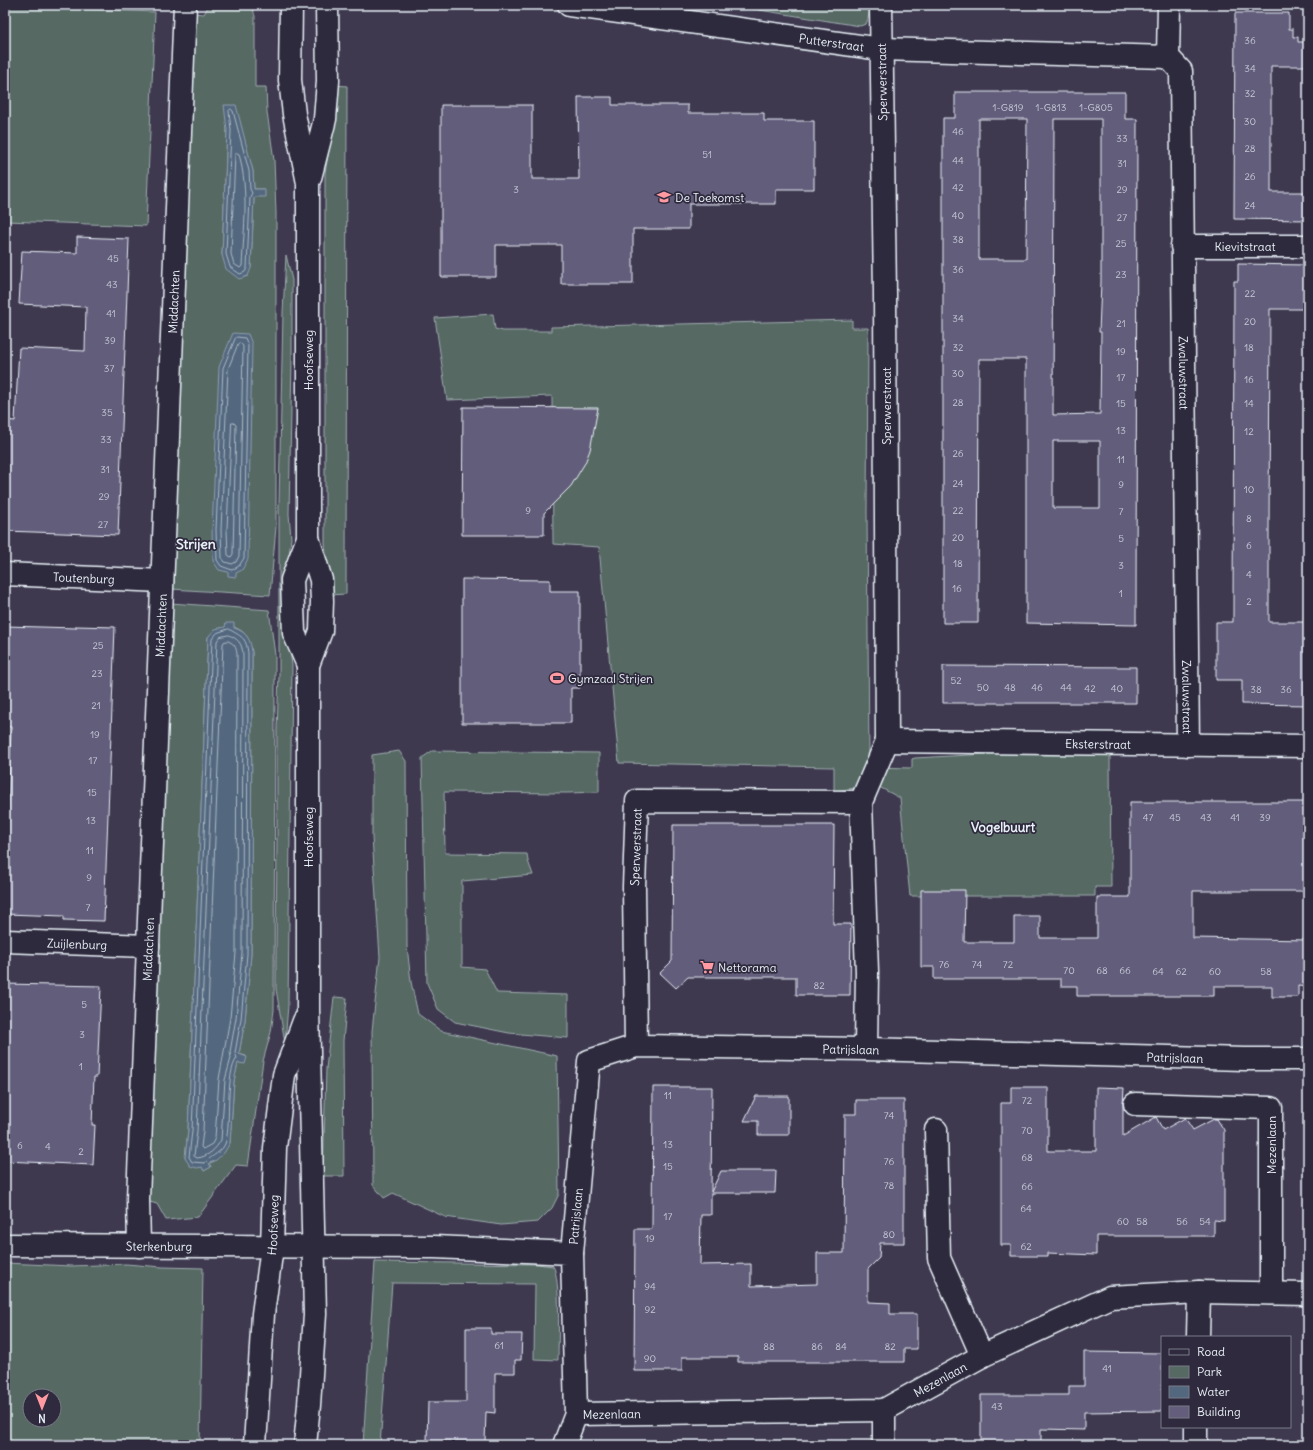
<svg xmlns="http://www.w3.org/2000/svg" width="1313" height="1450" viewBox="0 0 1313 1450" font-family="Delius,sans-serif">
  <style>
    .green { fill: #566963; stroke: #9fadae; fill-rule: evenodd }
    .water { fill: #53677e; stroke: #8f9eaf }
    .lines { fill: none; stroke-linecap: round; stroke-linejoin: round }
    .shore { stroke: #acbac7; stroke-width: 1 }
    .building { fill: #645d7b; stroke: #e8f1f8; fill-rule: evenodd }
    .street-casing { stroke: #e8f1f8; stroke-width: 25 }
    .secondary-casing { stroke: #e8f1f8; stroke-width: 25 }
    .street { stroke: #2f2a3d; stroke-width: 22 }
    .secondary { stroke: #2f2a3d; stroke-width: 22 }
    .labels { text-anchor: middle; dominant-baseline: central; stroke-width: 3.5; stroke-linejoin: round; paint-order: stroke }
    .number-label { font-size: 10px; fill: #c7ccd9 }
    .street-label { font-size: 12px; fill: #e8f1f8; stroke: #2f2a3d }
    .poi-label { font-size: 12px; fill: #e8f1f8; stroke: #2f2a3d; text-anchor: start }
    .neighbourhood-label { font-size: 13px; font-weight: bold; fill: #e8f1f8; stroke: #2f2a3d }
    .quarter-label { font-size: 14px; font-weight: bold; fill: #e8f1f8; stroke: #2f2a3d }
  </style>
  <rect width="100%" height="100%" fill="#3f3950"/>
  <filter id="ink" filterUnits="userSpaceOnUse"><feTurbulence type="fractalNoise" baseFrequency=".025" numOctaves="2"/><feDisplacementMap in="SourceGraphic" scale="8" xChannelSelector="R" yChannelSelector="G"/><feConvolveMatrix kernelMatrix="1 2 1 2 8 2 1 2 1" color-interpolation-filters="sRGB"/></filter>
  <g filter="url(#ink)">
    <g class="green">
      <path d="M209,5C217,5 248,2 253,10C254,11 254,14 255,16V87H266L267,112L274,160L276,213V527L270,595L171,589L193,13L204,14ZM235,105L253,171L254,189H265L254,197L251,268L222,255L227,130Z"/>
      <path d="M728,5H870L868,19L866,24L860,26Z"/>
      <path d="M5,6L155,12L146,226L5,221Z"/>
      <path d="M335,85L347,86L346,594L329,595L325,542V173L332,132Z"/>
      <path d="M286,255L292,280V357L289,514L291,538L287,573V629L292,665L288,1005L285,1043L276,989V958L277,838V730L279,675V504L283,313Z"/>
      <path d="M493,314L495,329L503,331H551V327L852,320V328H868L867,513L869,758L867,767L912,768V759L915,758L1006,753L1110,755L1111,887H1095V896H910L900,798L864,779L862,787L834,791V767L619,763L599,547L553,544L552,396L447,400L435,318Z"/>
      <path d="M170,603L269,610L275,655V674L274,1010L271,1032L263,1061L248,1166L236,1165L198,1217L166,1220L157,1204L146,1201ZM229,623C233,627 235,627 240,630C248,634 251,645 252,653L251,954L245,1020L239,1054L246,1056L238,1062L234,1081L230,1143L215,1161L209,1163L211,1167L204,1171L202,1167L185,1158L188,1131L208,637L220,628L226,627Z"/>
      <path d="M399,751L406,761L407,946L411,982L418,1014L441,1031L557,1056L559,1194L552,1208L538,1222L501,1225L445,1217L393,1193L384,1198L373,1185L372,1031L380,957L372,837V755Z"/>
      <path d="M432,751L599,753V792L567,793L444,792L445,853L527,854L528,861L533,875L462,881V967L485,969L497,993L568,995V1038L509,1033L455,1022L438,1009L427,983L422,758Z"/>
      <path d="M334,997L347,998L343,1041L344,1176H323L326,1069Z"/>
      <path d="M375,1262L537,1264L553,1266C561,1278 558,1343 558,1360L534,1359L535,1284L392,1283L380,1445H363Z"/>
      <path d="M5,1263L71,1266L126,1264L162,1267L203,1268L200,1445H5ZM30,1396H54V1420H30Z"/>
    </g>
    <g class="water">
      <path d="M224,105H236L253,171L254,189H265V197H254L251,268L248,276L239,279L226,269L222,255L227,130Z"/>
      <path d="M233,333L248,334L252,344L248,559L242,570L236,573V577L228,576V572L219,570L213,561L212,530L219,367Z"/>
      <path d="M226,623H234V628C247,632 251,640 252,653L251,954L245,1020L239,1054L247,1057L245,1064L238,1063L234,1081L230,1143L224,1153L215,1161L209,1163L211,1167L204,1171L202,1167L197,1168L190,1166L185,1158L188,1131L208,637L215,629L225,627Z"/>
    </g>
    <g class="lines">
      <g class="shore">
        <path d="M231,109L233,111L249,171L250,189L252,193L250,197L247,268L245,272L240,274L230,267L226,254L231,130L229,111Z"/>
        <path d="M237,153L239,154C249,192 244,228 242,266L240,268L234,264L231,254L235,155Z"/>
        <path d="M237,337L245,338L248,345L244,558L239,566L232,570L221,566L217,560L216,530L223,368L235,339Z"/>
        <path d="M240,343L243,346L239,556L236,562L232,564L225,562L222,558L221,530L228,369L238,344Z"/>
        <path d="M232,423H234L236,425L233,554L231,557L228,555L227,530Z"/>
        <path d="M229,629C241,637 246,636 248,653L247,954L241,1019L235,1053L237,1058C225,1074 231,1121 226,1141C223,1153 211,1155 205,1163L192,1162L189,1157L192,1131L212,639L217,633Z"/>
        <path d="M229,635C238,639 242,643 243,654L242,953L236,1018L230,1052L231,1058L225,1080L221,1140C216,1149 208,1157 197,1158L194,1156L197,1131L217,641L220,637Z"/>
        <path d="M228,641C235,644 236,647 237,654L236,953L230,1018L219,1079L215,1138L212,1144L203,1149L201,1147L203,1131L223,644L224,642Z"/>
      </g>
    </g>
    <g class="building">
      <path d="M1235,13H1289V29H1293V37H1298V42H1308V66H1271V192H1308V220L1234,219Z"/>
      <path d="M955,92H1125V119H1137L1136,625L1026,623V359H979L978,623H943V118H955ZM979,119H1027L1026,259H979ZM1054,119H1101V282L1099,332H1101L1100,414L1053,415ZM1053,441H1100V508H1053Z"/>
      <path d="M578,97H612V105H688V113H764V121H814V189H776V204H689V229H633V284H561V245H496V277H441V105H532V179H579Z"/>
      <path d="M77,237L129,239L118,535L5,531V420L15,421L19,348L85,351L86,307L19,304L22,251L77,253Z"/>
      <path d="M1238,264L1308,265V309H1270L1269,532V622H1308V705L1242,704V680H1216V622H1233L1234,281H1238Z"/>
      <path d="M463,407L598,408L590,450L585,463L571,486L544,513V535H462Z"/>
      <path d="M462,579L550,580V591H580V688H571V723H462Z"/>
      <path d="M5,626L76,628V626L115,627L104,921L64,920V916L5,914L11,727L5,726Z"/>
      <path d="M943,666L1136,667V703H943Z"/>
      <path d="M1130,802H1308V891H1193V938L1308,940V987L1298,986V997H1272V986H1214V996H1077V986H1061V979H934V967H921V890H965L964,942H1014V916H1040V938H1097V897H1130Z"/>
      <path d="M673,825H834L833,924H851L850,995H796V977H688L676,988L660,973L672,961Z"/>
      <path d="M5,984L101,986L97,1077H94L92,1125H95L93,1165L5,1161Z"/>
      <path d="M653,1087H712L711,1192L721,1171H776L775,1193H711V1215H701L700,1265L751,1264V1286L817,1284V1253H844L845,1114H856V1100H904V1243H880L879,1258L868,1269V1302L890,1303V1314H917V1349H904V1362H738V1357H682V1371H634L635,1229H652Z"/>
      <path d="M1011,1087H1048V1151H1096V1087L1124,1088L1123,1104V1136L1156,1117L1163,1130L1185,1118L1193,1130L1214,1119H1217L1224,1130V1221L1214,1220V1236H1096V1255L1048,1253V1256H1011V1245H1001V1103H1011Z"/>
      <path d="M756,1096H789V1135H758V1121H744Z"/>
      <path d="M466,1328H491V1334H522L521,1360H515V1373H495V1413L486,1412L485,1442L427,1441L428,1402H466Z"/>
      <path d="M1084,1352L1162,1353V1411L1084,1412V1430L1041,1429V1445H981V1395H1069V1386H1084Z"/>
    </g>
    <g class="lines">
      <defs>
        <g id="street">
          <path id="s1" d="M569,5L881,49L1168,57"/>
          <path id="s2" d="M1169,5L1168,57L1181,71L1188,745"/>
          <path id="s3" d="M1182,246H1308"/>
          <path id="s4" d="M5,574L162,581"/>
          <path id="s5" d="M887,741L1308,746"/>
          <path d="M861,802L887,741L885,294L881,5"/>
          <path id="s6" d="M5,941L148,946"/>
          <path id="s7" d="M636,1046L634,887L637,801L861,802L867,972L866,1049"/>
          <path d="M1135,1104L1271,1108V1293"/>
          <path d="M936,1130L939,1258L982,1356"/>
          <path id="s8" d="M5,1245L434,1247L572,1253L576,1414L884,1410L982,1356L1110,1297L1199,1292L1308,1294"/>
          <path id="s9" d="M139,1246L138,1199L185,5"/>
          <path id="s10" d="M572,1253L589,1061L636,1046L866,1049L1244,1059H1308"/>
          <path d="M1198,1337L1199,1292"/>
          <path d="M564,1445L576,1414"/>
          <path d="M884,1445V1410"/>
          <path d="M1196,1445V1427"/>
        </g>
        <g id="secondary">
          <path d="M291,5L290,80L294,114L308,183V538L321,580L322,601L321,631L308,665V1009L315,1314L309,1405L305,1445"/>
          <path d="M310,178L325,119L328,81L327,5"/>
          <path d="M308,665L294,633L292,580L308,538"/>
          <path id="s11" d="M255,1445L263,1314L272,1247L275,1148L284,1075L304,1021"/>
        </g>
      </defs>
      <use href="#street" class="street-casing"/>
      <use href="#secondary" class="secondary-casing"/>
      <use href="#street" class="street"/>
      <use href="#secondary" class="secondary"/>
    </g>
  </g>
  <defs>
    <symbol id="school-bare" viewBox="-9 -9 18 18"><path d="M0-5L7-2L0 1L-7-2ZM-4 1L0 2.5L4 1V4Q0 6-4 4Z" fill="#ff9aa2" stroke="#2f2a3d" stroke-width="2.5" paint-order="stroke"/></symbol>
    <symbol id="stadium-bare" viewBox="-9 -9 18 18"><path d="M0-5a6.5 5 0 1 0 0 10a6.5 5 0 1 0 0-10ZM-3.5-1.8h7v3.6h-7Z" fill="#ff9aa2" stroke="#2f2a3d" stroke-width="2.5" paint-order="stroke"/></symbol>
    <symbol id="supermarket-bare" viewBox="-9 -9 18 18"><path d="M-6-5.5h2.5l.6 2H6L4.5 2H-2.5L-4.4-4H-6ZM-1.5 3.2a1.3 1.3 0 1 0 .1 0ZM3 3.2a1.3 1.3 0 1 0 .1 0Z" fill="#ff9aa2" stroke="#2f2a3d" stroke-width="2.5" paint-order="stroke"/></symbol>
  </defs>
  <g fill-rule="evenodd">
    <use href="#school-bare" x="654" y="187" width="20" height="20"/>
    <use href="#stadium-bare" x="547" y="668" width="20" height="20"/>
    <use href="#supermarket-bare" x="697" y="957" width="20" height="20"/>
  </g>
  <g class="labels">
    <g class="number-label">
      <text x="1250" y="40">36</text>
      <text x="1250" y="68">34</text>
      <text x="1250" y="93">32</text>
      <text x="1008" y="107">1-G819</text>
      <text x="1051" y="107">1-G813</text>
      <text x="1096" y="107">1-G805</text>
      <text x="1250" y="121">30</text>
      <text x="958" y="131">46</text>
      <text x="1122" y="138">33</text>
      <text x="1250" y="148">28</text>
      <text x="707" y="154">51</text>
      <text x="958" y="160">44</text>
      <text x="1122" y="163">31</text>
      <text x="1250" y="176">26</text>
      <text x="958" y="187">42</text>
      <text x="516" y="189">3</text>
      <text x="1122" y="189">29</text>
      <text x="1250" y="205">24</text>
      <text x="958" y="215">40</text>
      <text x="1122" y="217">27</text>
      <text x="958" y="239">38</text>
      <text x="1121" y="243">25</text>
      <text x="113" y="258">45</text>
      <text x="958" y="269">36</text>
      <text x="1121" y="274">23</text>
      <text x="112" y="284">43</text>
      <text x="1250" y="293">22</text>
      <text x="111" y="313">41</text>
      <text x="958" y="318">34</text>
      <text x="1250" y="321">20</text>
      <text x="1121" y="323">21</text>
      <text x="110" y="340">39</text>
      <text x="958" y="347">32</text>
      <text x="1249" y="347">18</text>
      <text x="1121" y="351">19</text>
      <text x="109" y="368">37</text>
      <text x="958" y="373">30</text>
      <text x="1121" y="377">17</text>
      <text x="1249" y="379">16</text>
      <text x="958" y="402">28</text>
      <text x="1121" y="403">15</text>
      <text x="1249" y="403">14</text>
      <text x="107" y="412">35</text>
      <text x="1121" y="430">13</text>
      <text x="1249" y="431">12</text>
      <text x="106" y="439">33</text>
      <text x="958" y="453">26</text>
      <text x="1121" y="459">11</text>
      <text x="105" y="469">31</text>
      <text x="958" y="483">24</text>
      <text x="1121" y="484">9</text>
      <text x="1249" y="489">10</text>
      <text x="104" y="496">29</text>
      <text x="528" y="510">9</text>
      <text x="958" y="510">22</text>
      <text x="1121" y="511">7</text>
      <text x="1249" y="518">8</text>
      <text x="103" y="524">27</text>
      <text x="958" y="537">20</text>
      <text x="1121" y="538">5</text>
      <text x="1249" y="545">6</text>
      <text x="958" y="563">18</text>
      <text x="1121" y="565">3</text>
      <text x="1249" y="574">4</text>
      <text x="957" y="588">16</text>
      <text x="1121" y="593">1</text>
      <text x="1249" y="601">2</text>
      <text x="98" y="645">25</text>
      <text x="97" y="673">23</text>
      <text x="956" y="680">52</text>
      <text x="983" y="687">50</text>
      <text x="1010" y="687">48</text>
      <text x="1037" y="687">46</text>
      <text x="1066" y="687">44</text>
      <text x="1090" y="688">42</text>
      <text x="1117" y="688">40</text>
      <text x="1256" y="689">38</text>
      <text x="1286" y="689">36</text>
      <text x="96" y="705">21</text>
      <text x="95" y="734">19</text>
      <text x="93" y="760">17</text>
      <text x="92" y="792">15</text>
      <text x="1148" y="817">47</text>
      <text x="1175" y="817">45</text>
      <text x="1206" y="817">43</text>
      <text x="1235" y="817">41</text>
      <text x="1265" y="817">39</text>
      <text x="91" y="820">13</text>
      <text x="90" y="850">11</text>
      <text x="89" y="877">9</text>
      <text x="88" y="907">7</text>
      <text x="944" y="964">76</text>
      <text x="977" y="964">74</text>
      <text x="1008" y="964">72</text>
      <text x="1069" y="970">70</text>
      <text x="1102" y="970">68</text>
      <text x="1125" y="970">66</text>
      <text x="1158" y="971">64</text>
      <text x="1181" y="971">62</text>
      <text x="1215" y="971">60</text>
      <text x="1266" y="971">58</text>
      <text x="819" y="985">82</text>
      <text x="84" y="1004">5</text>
      <text x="82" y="1034">3</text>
      <text x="81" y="1066">1</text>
      <text x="668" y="1095">11</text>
      <text x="1027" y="1100">72</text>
      <text x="889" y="1115">74</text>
      <text x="1027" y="1130">70</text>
      <text x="668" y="1144">13</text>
      <text x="20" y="1145">6</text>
      <text x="48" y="1146">4</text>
      <text x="81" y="1151">2</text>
      <text x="1027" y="1157">68</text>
      <text x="889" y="1161">76</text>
      <text x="668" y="1166">15</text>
      <text x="889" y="1185">78</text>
      <text x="1027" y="1186">66</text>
      <text x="1026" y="1208">64</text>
      <text x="668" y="1216">17</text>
      <text x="1123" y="1221">60</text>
      <text x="1142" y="1221">58</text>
      <text x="1182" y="1221">56</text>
      <text x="1205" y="1221">54</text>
      <text x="889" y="1234">80</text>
      <text x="650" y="1238">19</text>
      <text x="1026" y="1246">62</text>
      <text x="650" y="1286">94</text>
      <text x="650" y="1309">92</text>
      <text x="499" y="1345">61</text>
      <text x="769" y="1346">88</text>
      <text x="817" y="1346">86</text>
      <text x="841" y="1346">84</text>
      <text x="890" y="1346">82</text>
      <text x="650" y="1358">90</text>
      <text x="1107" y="1368">41</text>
      <text x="997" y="1406">43</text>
    </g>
    <g class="street-label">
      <text stroke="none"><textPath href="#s1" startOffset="265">Putterstraat</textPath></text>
      <text transform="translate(882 82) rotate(-91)">Sperwerstraat</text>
      <text stroke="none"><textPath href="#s3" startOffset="63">Kievitstraat</textPath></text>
      <text stroke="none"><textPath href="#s9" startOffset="945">Middachten</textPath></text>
      <text transform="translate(308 360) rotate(-90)">Hoofseweg</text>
      <text stroke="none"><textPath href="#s2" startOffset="373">Zwaluwstraat</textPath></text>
      <text transform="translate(886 406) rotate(-90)">Sperwerstraat</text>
      <text stroke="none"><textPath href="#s4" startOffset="79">Toutenburg</textPath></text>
      <text stroke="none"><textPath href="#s9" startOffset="621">Middachten</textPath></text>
      <text stroke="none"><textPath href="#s2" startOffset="697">Zwaluwstraat</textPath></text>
      <text stroke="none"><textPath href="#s5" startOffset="211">Eksterstraat</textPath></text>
      <text transform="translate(308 837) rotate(-90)">Hoofseweg</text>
      <text stroke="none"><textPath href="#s7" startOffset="199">Sperwerstraat</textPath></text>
      <text stroke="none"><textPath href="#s6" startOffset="72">Zuijlenburg</textPath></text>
      <text stroke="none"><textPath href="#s9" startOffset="297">Middachten</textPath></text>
      <text stroke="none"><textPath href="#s10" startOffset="457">Patrijslaan</textPath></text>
      <text stroke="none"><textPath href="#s10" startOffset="781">Patrijslaan</textPath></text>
      <text transform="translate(1271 1145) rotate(-90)">Mezenlaan</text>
      <text stroke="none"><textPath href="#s10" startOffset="37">Patrijslaan</textPath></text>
      <text stroke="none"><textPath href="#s11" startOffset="221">Hoofseweg</textPath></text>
      <text stroke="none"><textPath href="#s8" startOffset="154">Sterkenburg</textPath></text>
      <text stroke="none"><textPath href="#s8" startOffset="1100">Mezenlaan</textPath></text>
      <text stroke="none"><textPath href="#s8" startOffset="764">Mezenlaan</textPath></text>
    </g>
    <g class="poi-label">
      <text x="675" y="197">De Toekomst</text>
      <text x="568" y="678">Gymzaal Strijen</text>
      <text x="718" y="967">Nettorama</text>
    </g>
    <g class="neighbourhood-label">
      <text x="1003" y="827">Vogelbuurt</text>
    </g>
    <g class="quarter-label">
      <text x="196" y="544">Strijen</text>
    </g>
  </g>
  <rect width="1313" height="1450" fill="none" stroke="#2f2a3d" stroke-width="20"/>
  <rect x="10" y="10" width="1293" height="1430" fill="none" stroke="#e8f1f8" stroke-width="1.5" filter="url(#ink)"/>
  <rect x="1161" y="1336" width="130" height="92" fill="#2f2a3d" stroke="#797a88"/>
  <rect x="1169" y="1349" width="20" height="6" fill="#2f2a3d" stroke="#797a88"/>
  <text x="1197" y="1356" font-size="12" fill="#e8f1f8">Road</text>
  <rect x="1169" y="1366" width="20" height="12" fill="#566963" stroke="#797a88"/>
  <text x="1197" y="1376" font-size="12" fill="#e8f1f8">Park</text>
  <rect x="1169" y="1386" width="20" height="12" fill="#53677e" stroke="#797a88"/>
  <text x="1197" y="1396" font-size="12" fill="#e8f1f8">Water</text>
  <rect x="1169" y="1406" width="20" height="12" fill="#645d7b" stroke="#797a88"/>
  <text x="1197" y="1416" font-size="12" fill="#e8f1f8">Building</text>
  <g transform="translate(42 1408) rotate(180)"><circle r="19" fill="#2f2a3d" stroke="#797a88"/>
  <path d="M0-3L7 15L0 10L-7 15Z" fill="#ff9aa2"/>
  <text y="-6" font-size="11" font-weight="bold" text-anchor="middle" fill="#e8f1f8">N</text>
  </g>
</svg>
